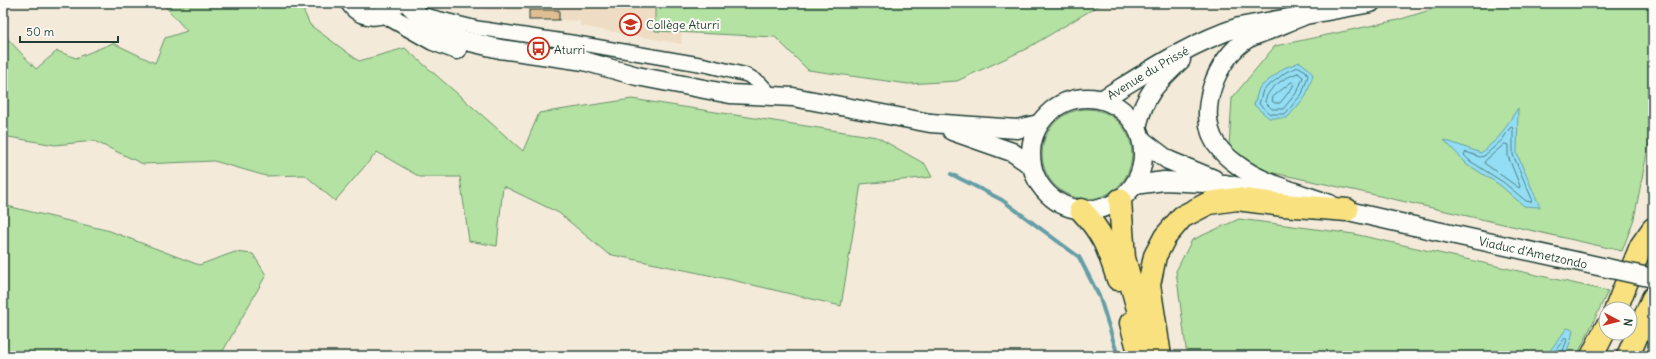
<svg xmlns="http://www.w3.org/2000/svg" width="1656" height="359" viewBox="0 0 1656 359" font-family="Delius,sans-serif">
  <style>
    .built { fill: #eeddc4 }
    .green { fill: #b3e2a2; stroke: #69906b }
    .water { fill: #93def4; stroke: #659ea7 }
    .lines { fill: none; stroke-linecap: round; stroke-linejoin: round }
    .shore { stroke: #4d7d81; stroke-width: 1 }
    .stream { stroke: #659ea7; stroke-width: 4 }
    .building { fill: #dfbf92; stroke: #1f3d34 }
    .minor-casing { stroke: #1f3d34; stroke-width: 16 }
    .secondary-casing { stroke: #1f3d34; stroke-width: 21 }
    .motorway-casing { stroke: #1f3d34; stroke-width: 25 }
    .minor { stroke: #fdfcf7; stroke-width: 13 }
    .secondary { stroke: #fdfcf7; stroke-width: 18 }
    .motorway { stroke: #fae180; stroke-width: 22 }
    .secondary-bridge-casing { stroke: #1f3d34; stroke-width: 21; stroke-linecap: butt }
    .secondary-bridge { stroke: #fdfcf7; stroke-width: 18 }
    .labels { text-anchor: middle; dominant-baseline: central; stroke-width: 4; stroke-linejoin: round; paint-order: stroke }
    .poi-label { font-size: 12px; fill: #1f3d34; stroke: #fdfcf7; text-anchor: start }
    .street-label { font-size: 12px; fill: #1f3d34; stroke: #fdfcf7 }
  </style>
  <rect width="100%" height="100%" fill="#f4ead9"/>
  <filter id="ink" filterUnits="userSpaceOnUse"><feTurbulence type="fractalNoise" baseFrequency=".025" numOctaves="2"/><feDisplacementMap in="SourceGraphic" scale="8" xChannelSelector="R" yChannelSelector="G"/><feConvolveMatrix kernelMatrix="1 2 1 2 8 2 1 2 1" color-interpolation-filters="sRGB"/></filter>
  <g filter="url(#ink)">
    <path class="built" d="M452,3H682L680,4L682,44L580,26V21L559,20V10H492L458,6Z"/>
    <g class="green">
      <path d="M162,3H300L310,25L359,61L405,48L523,151L539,113L632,99L877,137L925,164L932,177L861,184L841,306L732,280L608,254L559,213L503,186L497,246L469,241L460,177H420L377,152L335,201L305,175L266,176L214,161L143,164L94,141L55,145L3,136V37H6L36,69L57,51L76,58L113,43L155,63L165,38L187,31Z"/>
      <path d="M705,3H1103L1026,49L957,81L908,84L808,70L775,37L655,31V6L684,8Z"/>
      <path d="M1452,3H1653V122L1634,219L1622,251L1353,190L1260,170L1229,147L1232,98L1275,46L1398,20Z"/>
      <circle cx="1087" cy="154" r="45"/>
      <path d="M3,205L110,231L199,265L235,252L253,254L266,275L223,351L218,356H3Z"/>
      <path d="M1239,219L1354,234L1608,291L1577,356H1187L1176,271L1192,240Z"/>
    </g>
    <g class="water">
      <path d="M1300,62L1309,69L1313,75L1306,96L1287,118H1269L1254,105L1259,88L1284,68Z"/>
      <path d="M1518,108L1517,154L1540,207L1524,206L1500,185L1467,164L1444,140L1481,153L1499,137Z"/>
      <path d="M1567,328L1573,330L1571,340L1565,356H1546Z"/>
    </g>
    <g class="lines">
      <g class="shore">
        <path d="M1299,67L1306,71L1308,76L1302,94L1285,114H1270L1259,104L1263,90L1286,72Z"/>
        <path d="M1298,73L1303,77L1298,91L1283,109H1272L1265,102C1267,88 1285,77 1298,73Z"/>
        <path d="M1292,82L1294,84L1292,88L1280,103H1275L1272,101L1273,97Z"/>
        <path d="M1510,128L1512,127L1513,129V155L1532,199L1531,202L1526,201L1503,182L1470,161L1464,155L1466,152L1480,157L1484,156L1502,140Z"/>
        <path d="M1505,144L1508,145V156L1520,186L1519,188L1484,163L1485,161Z"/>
        <path d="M1551,356L1565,338L1567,340L1561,356"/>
      </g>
      <path class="stream" d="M951,174L1002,200L1079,257L1100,298L1118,356"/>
    </g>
    <rect class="building" x="529" y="10" width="30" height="10"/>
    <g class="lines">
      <defs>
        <path id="minor" d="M425,15L477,28L571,42L705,65L747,75L760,83L772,96"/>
        <g id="secondary">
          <path d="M350,3C360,18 381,20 394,7"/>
          <path d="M407,3L426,22L444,32L462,40L500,49L584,61L637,76L730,94L793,97L930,123L1017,129L1039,124"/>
          <path d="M385,14L433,41L457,50"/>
          <path d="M1303,16C1290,21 1277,27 1264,32C1259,34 1252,36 1247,39C1216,59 1196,111 1216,144C1221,151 1228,158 1235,163C1261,184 1300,193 1330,204"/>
          <circle cx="1087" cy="154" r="56"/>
          <path id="s1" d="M1103,99C1147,72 1190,43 1239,27L1371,3"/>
          <path d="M1137,127C1145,93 1157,83 1181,60"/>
          <path d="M952,131L1012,152L1032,166"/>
          <path d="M1143,141L1168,160L1214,179"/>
          <path d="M1134,185L1164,181L1225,184L1278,195"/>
          <path d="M1335,208L1414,226"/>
        </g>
        <g id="motorway">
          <path d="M1120,200L1124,258L1146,338"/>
          <path d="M1081,210C1104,234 1108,249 1118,279"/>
          <path d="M1616,309L1641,246L1653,229"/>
          <path d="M1131,323L1140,356"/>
          <path d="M1160,356L1149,285L1155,256L1165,237L1182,217L1209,203L1237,199L1283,205L1347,210"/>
          <path d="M1592,356L1606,328"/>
          <path d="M1628,356L1653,298"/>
        </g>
      </defs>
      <use href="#minor" class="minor-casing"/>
      <use href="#secondary" class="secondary-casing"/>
      <use href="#motorway" class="motorway-casing"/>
      <use href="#minor" class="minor"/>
      <use href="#secondary" class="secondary"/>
      <use href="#motorway" class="motorway"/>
      <defs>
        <g id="secondary-bridge">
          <path id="s2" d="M1414,226L1653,278"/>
        </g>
      </defs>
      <use href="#secondary-bridge" class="secondary-bridge-casing"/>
      <use href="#secondary-bridge" class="secondary-bridge"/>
    </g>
  </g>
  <defs>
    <symbol id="school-ring" viewBox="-11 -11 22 22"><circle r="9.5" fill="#fdfcf7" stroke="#c8321e" stroke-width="1.5"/><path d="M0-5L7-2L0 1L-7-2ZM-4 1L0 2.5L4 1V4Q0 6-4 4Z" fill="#c8321e"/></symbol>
    <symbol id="bus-ring" viewBox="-11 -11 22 22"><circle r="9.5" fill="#fdfcf7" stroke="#c8321e" stroke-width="1.5"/><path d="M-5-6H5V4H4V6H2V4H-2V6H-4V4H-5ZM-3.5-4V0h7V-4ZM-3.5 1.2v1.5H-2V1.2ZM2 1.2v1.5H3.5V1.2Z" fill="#c8321e"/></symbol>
  </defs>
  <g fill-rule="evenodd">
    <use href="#school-ring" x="618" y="12" width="25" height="25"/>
    <use href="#bus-ring" x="526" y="36" width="25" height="25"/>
  </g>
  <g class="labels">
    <g class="poi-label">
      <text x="646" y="24">Collège Aturri</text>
      <text x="554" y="49">Aturri</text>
    </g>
    <g class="street-label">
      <text stroke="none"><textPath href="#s1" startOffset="52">Avenue du Prissé</textPath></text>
      <text stroke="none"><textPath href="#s2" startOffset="122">Viaduc d'Ametzondo</textPath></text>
    </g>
  </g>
  <rect width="1656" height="359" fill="none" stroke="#fdfcf7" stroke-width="16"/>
  <rect x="8" y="8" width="1640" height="343" fill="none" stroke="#1f3d34" stroke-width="1.5" filter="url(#ink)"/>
  <g transform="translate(1618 321) rotate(97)"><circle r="19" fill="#fdfcf7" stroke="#a4b0a9"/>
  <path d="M0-3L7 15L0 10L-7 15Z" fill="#c8321e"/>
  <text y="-6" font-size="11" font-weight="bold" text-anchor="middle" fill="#1f3d34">N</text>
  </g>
  <path d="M20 36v6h98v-6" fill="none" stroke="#1f3d34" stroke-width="2"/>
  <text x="26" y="36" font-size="12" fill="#1f3d34" stroke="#fdfcf7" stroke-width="3" paint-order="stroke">50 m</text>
</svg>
